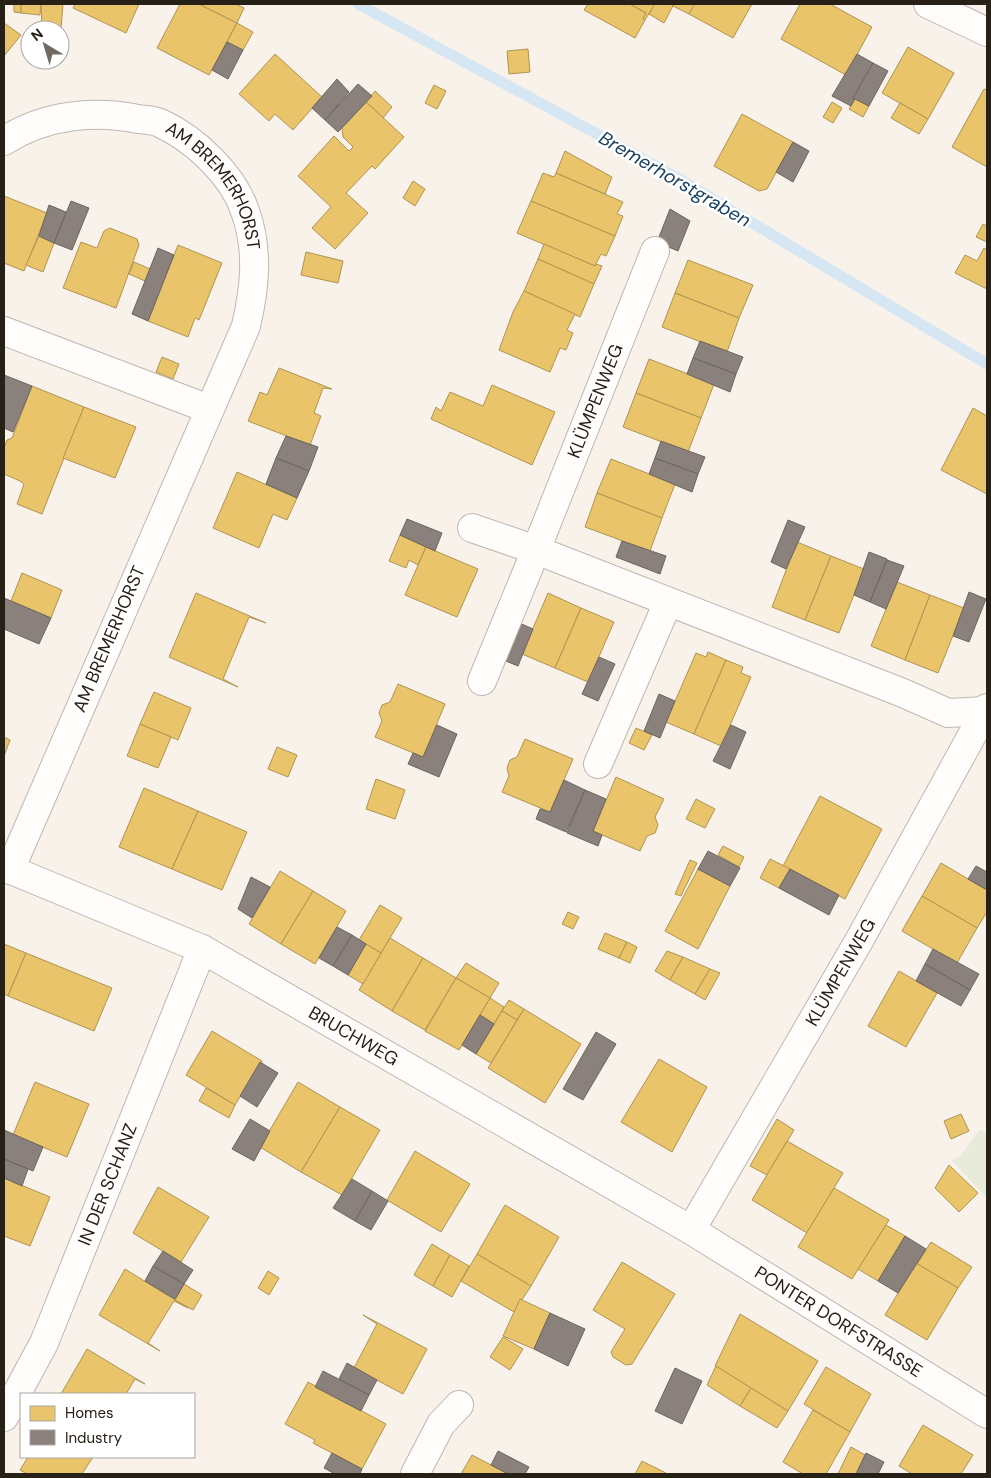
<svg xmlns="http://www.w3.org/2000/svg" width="991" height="1478" viewBox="0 0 991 1478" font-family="'DM Sans',sans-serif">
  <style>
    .green { fill: #e9ebda }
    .homes { fill: #e9c46a; stroke: #af9351 }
    .industry { fill: #8a817c; stroke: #6c645d }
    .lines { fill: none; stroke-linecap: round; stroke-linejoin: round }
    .stream { stroke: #d7e6f3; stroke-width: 11 }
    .street-casing { stroke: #beb7af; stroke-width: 30 }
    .street { stroke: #fefdfc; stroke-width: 28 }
    .labels { text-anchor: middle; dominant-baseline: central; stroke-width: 5; stroke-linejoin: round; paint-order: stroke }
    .street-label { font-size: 18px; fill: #272016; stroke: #fff }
    .water-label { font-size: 19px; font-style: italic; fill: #194160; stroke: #fff }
  </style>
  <rect width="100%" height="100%" fill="#f9f2ea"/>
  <path class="green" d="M980,1129L987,1134V1198L952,1161L960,1156Z"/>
  <g class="homes">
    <path d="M14,4H21V13L14,12Z"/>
    <path d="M21,4H41L40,15L21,13Z"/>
    <path d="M41,4H63L60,41V30H42Z"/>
    <path d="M75,4H139L126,33L73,8Z"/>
    <path d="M180,4H199L237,23L209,75L157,48Z"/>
    <path d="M199,4H236L244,8L237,23Z"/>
    <path d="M588,4H630L646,13L643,19L645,20L635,38L584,10Z"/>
    <path d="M630,4H655L645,20L643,19L646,13Z"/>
    <path d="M655,4H674L664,23L649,14Z"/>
    <path d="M674,4H695L689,14L673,6Z"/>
    <path d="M695,4H752L733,38L689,14Z"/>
    <path d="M800,4H830L872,27L846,75L781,39Z"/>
    <path d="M4,23L21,35L4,56Z"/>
    <path d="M237,23L253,32L243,50L227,42Z"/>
    <path d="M908,47L954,73L928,119L882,93Z"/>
    <path d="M528,49L530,72L509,74L507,51Z"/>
    <path d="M275,54L322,97L293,130L275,114L269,121L239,94Z"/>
    <path d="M434,85L446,91L437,109L425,103Z"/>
    <path d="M984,89L987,90V167L952,147Z"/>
    <path d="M375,91L392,107L383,118L366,102Z"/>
    <path d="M855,99L869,106L863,117L849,109Z"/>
    <path d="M366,102L404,137L375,169L372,166L346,193L368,213L335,249L312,228L331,207L298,176L334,136L349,151L353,147L343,137L342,128Z"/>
    <path d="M832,102L842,108L833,123L823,117Z"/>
    <path d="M900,103L928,119L919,134L891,118Z"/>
    <path d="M742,114L793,142L767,189L759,191L714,166Z"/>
    <path d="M565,151L612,177L605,194L556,173Z"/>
    <path d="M543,173L554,177L556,173L623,202L617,214L623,216L615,236L531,201Z"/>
    <path d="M413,181L425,189L415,206L403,198Z"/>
    <path d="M4,196L47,213L24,271L4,263Z"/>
    <path d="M531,201L615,236L606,256L601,254L595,266L517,233Z"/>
    <path d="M983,224L987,226V242L976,237Z"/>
    <path d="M110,228L137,239L139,245L116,308L63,288L81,242L97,248L104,231Z"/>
    <path d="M39,236L54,243L43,272L26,265Z"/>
    <path d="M544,244L595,266L596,264L602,266L594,284L538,259Z"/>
    <path d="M178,245L222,263L199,320L195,318L188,337L148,321Z"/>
    <path d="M984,248L987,250V289L955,273L965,255L977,261Z"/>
    <path d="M306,252L343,261L338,283L301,275Z"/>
    <path d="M538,259L594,284L580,317L524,291Z"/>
    <path d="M688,260L753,285L739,318L675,293Z"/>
    <path d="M134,262L150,269L145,281L129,274Z"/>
    <path d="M524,291L575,314L567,330L573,333L566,350L560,348L550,372L499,350L513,312Z"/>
    <path d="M675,293L739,318L727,352L662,327Z"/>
    <path d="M162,357L179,364L173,379L156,372Z"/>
    <path d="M649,359L714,384L701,418L636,393Z"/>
    <path d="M279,368L332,389L323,388L314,413L321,416L310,445L248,421L260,392L267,395Z"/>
    <path d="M492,385L555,412L532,465L431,419L436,407L441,411L450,392L483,406Z"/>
    <path d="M32,386L84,407L42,514L17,504L24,484L20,481L4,474V448L7,440L12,438Z"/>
    <path d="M636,393L701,418L688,452L623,427Z"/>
    <path d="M84,407L136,427L115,478L63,458Z"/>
    <path d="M973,408L987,416V494L941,470Z"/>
    <path d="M611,459L675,484L662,518L597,493Z"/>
    <path d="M237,472L297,498L287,520L273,514L259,548L213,528Z"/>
    <path d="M597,493L662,518L650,551L585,527Z"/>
    <path d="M400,535L426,547L418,565L409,560L406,568L389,561Z"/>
    <path d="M797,542L831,556L805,620L772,607Z"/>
    <path d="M426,547L478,569L457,617L405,595Z"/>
    <path d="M831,556L864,569L839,633L805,620Z"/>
    <path d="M22,573L62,590L51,618L11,601Z"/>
    <path d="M897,582L930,595L905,660L871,646Z"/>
    <path d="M196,593L266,623L249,617L223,679L238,687L169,657Z"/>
    <path d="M548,593L581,608L555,668L522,654Z"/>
    <path d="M930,595L964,608L938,673L905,660Z"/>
    <path d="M581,608L614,622L588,682L555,668Z"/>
    <path d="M708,652L726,660L694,734L666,722L696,653L706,657Z"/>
    <path d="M726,660L743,667L741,673L751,677L721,746L694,734Z"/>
    <path d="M398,684L445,704L423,757L375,737L382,721L379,713L382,705L390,702Z"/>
    <path d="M154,692L191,708L178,740L140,724Z"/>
    <path d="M140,724L171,737L158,768L127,756Z"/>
    <path d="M636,728L652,735L644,750L629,743Z"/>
    <path d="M4,737L10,740L4,756Z"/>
    <path d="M525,739L573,759L550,812L502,792L509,776L507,768L510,760L517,757Z"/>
    <path d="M277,747L297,755L288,777L268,769Z"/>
    <path d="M616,777L664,799L655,817L658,825L655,833L647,836L640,851L593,831Z"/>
    <path d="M376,779L405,790L395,819L366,809Z"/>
    <path d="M144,788L198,811L172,869L119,847Z"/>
    <path d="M820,796L882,829L845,899L783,866Z"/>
    <path d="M696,799L715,809L705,828L686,819Z"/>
    <path d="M198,811L247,832L222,890L172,869Z"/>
    <path d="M723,846L744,857L739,867L718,855Z"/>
    <path d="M770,859L790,869L779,888L760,878Z"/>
    <path d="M690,860L697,863L681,896L675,894Z"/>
    <path d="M941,863L987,890V912L977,928L922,896Z"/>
    <path d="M698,869L730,886L698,949L665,931Z"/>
    <path d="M280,871L313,891L281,944L249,924Z"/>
    <path d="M313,891L346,911L315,964L281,944Z"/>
    <path d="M922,896L977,928L957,963L902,931Z"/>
    <path d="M380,905L402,918L381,953L359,940Z"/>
    <path d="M568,912L579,917L573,929L562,924Z"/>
    <path d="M605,933L627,942L619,958L598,949Z"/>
    <path d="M390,938L423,958L392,1011L359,990Z"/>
    <path d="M627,942L637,947L630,963L619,958Z"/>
    <path d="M4,944L26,953L8,996L4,994Z"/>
    <path d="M366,944L381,953L363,984L348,975Z"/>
    <path d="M667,951L683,957L670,980L655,971Z"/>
    <path d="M26,953L112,988L94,1031L8,996Z"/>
    <path d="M683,957L710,969L695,994L670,980Z"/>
    <path d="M423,958L456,978L425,1030L392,1011Z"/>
    <path d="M466,963L499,983L490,998L456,978Z"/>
    <path d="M710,969L720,973L705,1000L695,994Z"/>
    <path d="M899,971L937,993L906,1047L868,1026Z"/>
    <path d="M456,978L490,998L459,1050L425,1031Z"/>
    <path d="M490,998L504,1007L494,1024L480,1015Z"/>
    <path d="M509,1000L524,1009L517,1020L502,1011Z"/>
    <path d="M524,1009L581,1044L545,1103L488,1068Z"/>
    <path d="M502,1011L517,1020L491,1063L476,1054Z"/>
    <path d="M212,1031L262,1061L235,1105L186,1075Z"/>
    <path d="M659,1059L707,1087L672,1152L621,1122Z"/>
    <path d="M35,1082L89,1104L67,1157L13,1135Z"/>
    <path d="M298,1082L340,1107L301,1172L260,1147Z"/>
    <path d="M206,1088L235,1105L229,1118L199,1101Z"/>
    <path d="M340,1107L380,1130L342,1195L301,1172Z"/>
    <path d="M961,1114L969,1131L951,1139L944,1121Z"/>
    <path d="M777,1119L794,1130L767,1175L750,1166Z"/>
    <path d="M787,1141L843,1173L807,1233L752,1200Z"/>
    <path d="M415,1151L470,1184L441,1232L387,1200Z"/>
    <path d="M949,1165L978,1193L959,1212L935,1188Z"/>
    <path d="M4,1178L50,1197L30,1246L4,1236Z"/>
    <path d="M158,1187L209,1217L181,1262L133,1233Z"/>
    <path d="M834,1188L889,1220L852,1279L798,1247Z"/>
    <path d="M505,1205L559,1237L531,1286L477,1254Z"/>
    <path d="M886,1225L905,1236L878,1281L858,1269Z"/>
    <path d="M931,1242L972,1267L958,1288L917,1264Z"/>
    <path d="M432,1244L450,1255L433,1286L414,1275Z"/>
    <path d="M477,1254L531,1286L514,1312L461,1281Z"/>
    <path d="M450,1255L469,1266L452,1297L433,1286Z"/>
    <path d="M622,1262L675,1294L632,1364L626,1365L613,1357L611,1352L625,1329L593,1310Z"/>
    <path d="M916,1263L958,1288L927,1340L885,1315Z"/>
    <path d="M125,1269L188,1308L174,1301L148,1343L160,1351L99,1315Z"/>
    <path d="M268,1271L279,1278L269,1295L258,1288Z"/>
    <path d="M184,1284L202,1295L193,1310L175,1300Z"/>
    <path d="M520,1299L550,1313L534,1349L503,1336Z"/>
    <path d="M740,1314L818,1361L788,1411L715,1366Z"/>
    <path d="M363,1315L427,1349L403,1394L354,1368L377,1324Z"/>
    <path d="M503,1337L523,1349L510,1370L490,1357Z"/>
    <path d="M87,1349L145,1384L135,1379L126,1394H61Z"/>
    <path d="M716,1366L751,1388L740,1406L707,1385Z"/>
    <path d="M826,1367L871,1394L850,1432L804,1404Z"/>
    <path d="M308,1382L386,1424L362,1469L313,1443L315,1440L285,1424Z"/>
    <path d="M751,1388L788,1411L777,1428L740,1406Z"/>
    <path d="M813,1410L850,1432L826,1474H803L783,1462Z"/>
    <path d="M923,1425L973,1455L961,1474H912L899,1466Z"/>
    <path d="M851,1447L865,1455L866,1453L856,1474H838Z"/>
    <path d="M472,1455L491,1465L508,1474H461Z"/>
    <path d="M28,1457H93L82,1474H27L20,1470Z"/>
    <path d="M642,1461L666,1473V1474H635Z"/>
  </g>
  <g class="industry">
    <path d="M227,42L243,50L228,79L212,70Z"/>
    <path d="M857,54L873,63L851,106L832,96Z"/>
    <path d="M873,63L888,71L869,106L853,98Z"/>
    <path d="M337,79L349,92L325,120L312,108Z"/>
    <path d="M358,84L372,96L338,132L325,120Z"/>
    <path d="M793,142L809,151L793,182L776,172Z"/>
    <path d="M71,201L89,208L72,250L54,243Z"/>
    <path d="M49,205L66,212L54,243L39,236Z"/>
    <path d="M670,209L690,221L678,251L657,242Z"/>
    <path d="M158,248L174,255L148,321L132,314Z"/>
    <path d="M700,341L743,357L736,374L693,358Z"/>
    <path d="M693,358L736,374L730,392L687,374Z"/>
    <path d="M4,375L32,386L13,432L4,428Z"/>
    <path d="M286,436L318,447L309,471L276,458Z"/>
    <path d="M661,441L705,457L698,474L655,458Z"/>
    <path d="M276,458L309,471L297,498L266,484Z"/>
    <path d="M655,458L698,474L692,492L649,474Z"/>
    <path d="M407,519L442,533L435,551L400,535Z"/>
    <path d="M788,520L805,527L786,569L771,562Z"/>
    <path d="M622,541L666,556L660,574L616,557Z"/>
    <path d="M869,552L887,559L870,602L854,595Z"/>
    <path d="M887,560L904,566L886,609L870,602Z"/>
    <path d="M969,592L986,599L969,642L953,636Z"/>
    <path d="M4,598L51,618L39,644L4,629Z"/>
    <path d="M517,622L533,629L518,666L501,659Z"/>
    <path d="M599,657L615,664L598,701L582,694Z"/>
    <path d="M659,694L675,701L660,738L644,731Z"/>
    <path d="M437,725L457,734L439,777L408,764L413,753L423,757Z"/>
    <path d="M731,725L746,732L730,769L713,761Z"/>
    <path d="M564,780L585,790L566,832L536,819L540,809L550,812Z"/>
    <path d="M585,790L606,799L593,831L602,835L598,846L567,833Z"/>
    <path d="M708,851L740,868L730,886L698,869Z"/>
    <path d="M976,866L987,872V890L968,879Z"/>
    <path d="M790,869L839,895L829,915L779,888Z"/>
    <path d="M251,877L270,887L252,918L238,909Z"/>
    <path d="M337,927L352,935L333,966L319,958Z"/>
    <path d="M352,935L366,944L348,975L333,966Z"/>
    <path d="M933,949L979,974L970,990L925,964Z"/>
    <path d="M925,964L970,990L961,1006L916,981Z"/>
    <path d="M480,1015L494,1024L476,1054L462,1045Z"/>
    <path d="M596,1032L616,1044L583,1100L563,1089Z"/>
    <path d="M260,1062L278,1073L257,1107L240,1096Z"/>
    <path d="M250,1119L270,1131L254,1161L232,1149Z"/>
    <path d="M4,1130L43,1147L33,1171L4,1159Z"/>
    <path d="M4,1159L28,1169L22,1186L4,1178Z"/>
    <path d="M352,1179L372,1191L355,1221L333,1208Z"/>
    <path d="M372,1191L388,1201L371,1230L355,1221Z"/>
    <path d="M905,1236L926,1249L898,1293L878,1281Z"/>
    <path d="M163,1251L193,1270L184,1284L153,1266Z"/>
    <path d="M153,1266L184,1284L175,1299L145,1281Z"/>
    <path d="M550,1313L585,1329L568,1366L534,1349Z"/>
    <path d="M347,1363L377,1380L369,1395L339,1379Z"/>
    <path d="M675,1368L702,1381L682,1424L655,1411Z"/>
    <path d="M323,1371L369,1395L361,1411L315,1387Z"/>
    <path d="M498,1451L529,1467L525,1474H508L491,1465Z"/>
    <path d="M332,1453L362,1469L360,1474H335L324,1468Z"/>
    <path d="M866,1453L884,1462L878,1474H856Z"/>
  </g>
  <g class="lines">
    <path class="stream" d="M358,4L676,177L987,364"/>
    <defs>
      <g id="street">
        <path d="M928,4L987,32"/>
        <path id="s1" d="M4,141C44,115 92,110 138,119C145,120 154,120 160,123C195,139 233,175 245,211C259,250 255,287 246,326L10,870"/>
        <path d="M4,331L209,409"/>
        <path d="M472,528L536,550L903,693L948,713L987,711"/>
        <path id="s2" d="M482,681L536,550L655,251"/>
        <path d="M598,764L668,602"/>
        <path id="s3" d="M4,867L202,949L691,1230L987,1414"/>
        <path id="s4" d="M691,1230L860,939L987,708"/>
        <path id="s5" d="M4,1417L44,1343L202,949"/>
        <path d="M415,1474L441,1424L459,1405"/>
      </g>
    </defs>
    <use href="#street" class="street-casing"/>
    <use href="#street" class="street"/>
  </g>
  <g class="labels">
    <g class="street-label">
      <text stroke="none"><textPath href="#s1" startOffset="248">AM BREMERHORST</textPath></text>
      <text stroke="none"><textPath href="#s2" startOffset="302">KLÜMPENWEG</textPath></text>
      <text transform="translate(109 639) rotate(-67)">AM BREMERHORST</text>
      <text stroke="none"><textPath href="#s4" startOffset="298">KLÜMPENWEG</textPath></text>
      <text stroke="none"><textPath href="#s3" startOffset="389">BRUCHWEG</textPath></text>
      <text stroke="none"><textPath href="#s5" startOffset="255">IN DER SCHANZ</textPath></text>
      <text stroke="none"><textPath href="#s3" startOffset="952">PONTER DORFSTRASSE</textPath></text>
    </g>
    <g class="water-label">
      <text transform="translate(675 179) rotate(30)">Bremerhorstgraben</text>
    </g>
  </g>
  <rect width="991" height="1478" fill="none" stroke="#272016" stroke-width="10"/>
  <rect x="20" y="1393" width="175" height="65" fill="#ffffff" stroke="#a9a6a2"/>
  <rect x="30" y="1406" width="25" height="15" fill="#e9c46a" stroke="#a9a6a2"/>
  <text x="65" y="1418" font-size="15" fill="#272016">Homes</text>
  <rect x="30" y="1430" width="25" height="15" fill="#8a817c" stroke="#a9a6a2"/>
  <text x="65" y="1443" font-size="15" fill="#272016">Industry</text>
  <g transform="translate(45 45) rotate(322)"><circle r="24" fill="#ffffff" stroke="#a9a6a2"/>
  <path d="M0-4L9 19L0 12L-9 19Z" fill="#706a60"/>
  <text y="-8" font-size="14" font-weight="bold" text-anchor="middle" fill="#272016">N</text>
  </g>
</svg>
